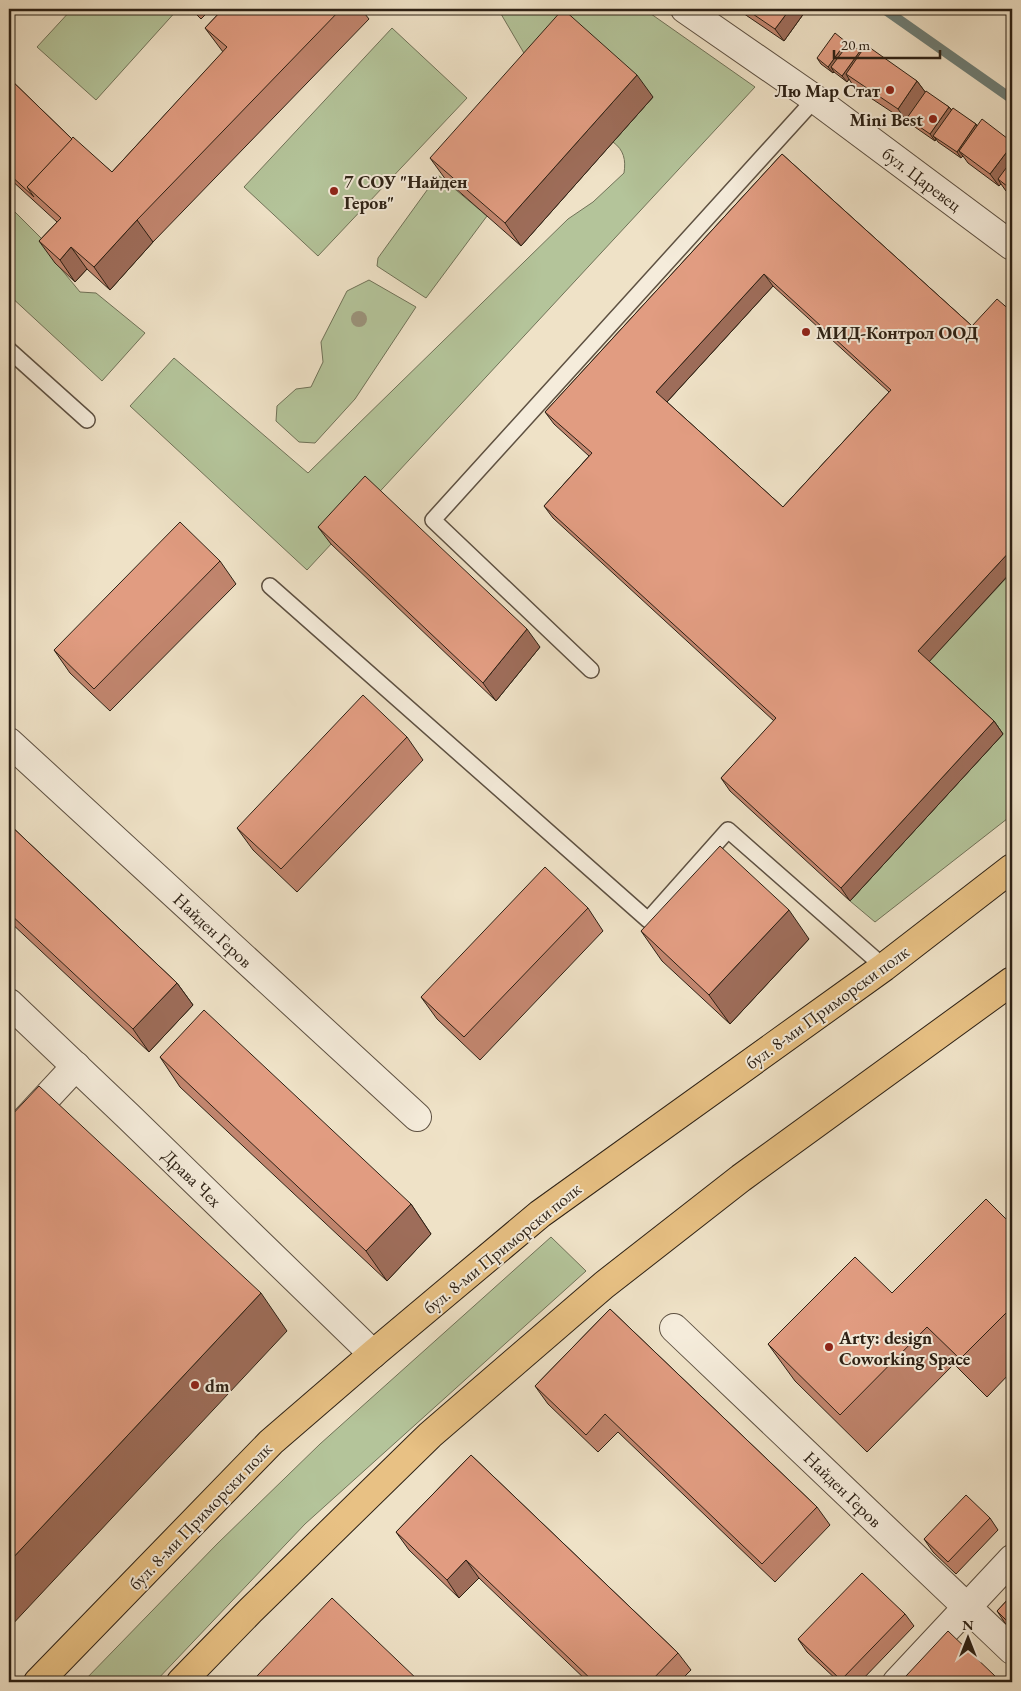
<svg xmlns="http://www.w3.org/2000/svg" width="1021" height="1691" viewBox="0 0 1021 1691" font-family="'EB Garamond',serif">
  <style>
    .green { fill: #b4c49a; stroke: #707258 }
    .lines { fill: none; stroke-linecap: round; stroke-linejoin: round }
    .stream { stroke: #6e7f78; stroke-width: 10 }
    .lane-casing { stroke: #5e5142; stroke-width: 18 }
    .street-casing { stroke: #5e5142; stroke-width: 30 }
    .primary-casing { stroke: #2d2115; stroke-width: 30 }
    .lane { stroke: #f5ecdb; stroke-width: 15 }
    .street { stroke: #f5ecdb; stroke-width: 28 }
    .primary { stroke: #e8c184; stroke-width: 28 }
    .tree { fill: #9b937b }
    .wall { fill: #c2866f; stroke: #2d2115; fill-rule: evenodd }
    .shaded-wall { fill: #9e6d5a; stroke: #2d2115 }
    .building { fill: #e19c81; stroke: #2d2115; fill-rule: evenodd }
    .poi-dot { fill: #8f2418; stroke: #f5ecdb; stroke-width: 2 }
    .labels { text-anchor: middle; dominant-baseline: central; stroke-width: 4; stroke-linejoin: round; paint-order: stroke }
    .poi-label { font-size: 18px; font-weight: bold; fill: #2d2115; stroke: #f5ecdb; text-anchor: start }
    .street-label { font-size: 18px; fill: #2d2115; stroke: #f5ecdb }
  </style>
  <rect width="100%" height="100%" fill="#efe2c7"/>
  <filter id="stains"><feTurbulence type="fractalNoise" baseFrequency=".004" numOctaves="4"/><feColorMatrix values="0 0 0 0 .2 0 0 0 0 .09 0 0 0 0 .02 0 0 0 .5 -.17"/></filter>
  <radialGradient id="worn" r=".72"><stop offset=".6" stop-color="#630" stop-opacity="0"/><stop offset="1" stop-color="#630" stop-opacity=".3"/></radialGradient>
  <g class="green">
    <path d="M72,9H178L96,100L37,47Z"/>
    <path d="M499,9H644L755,87L307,570L130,406L174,358L308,473L568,219L593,202L624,173C626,160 624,150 613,142L653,97L538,77L501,14Z"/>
    <path d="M392,28L467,98L318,256L244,187Z"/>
    <path d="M438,175L487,216L426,298L377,266L378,258Z"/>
    <path d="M9,206L55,252L57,264L80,292L96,293L145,333L102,381L9,295Z"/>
    <path d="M369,280L416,307L355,399L315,443L299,442L276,421L277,406L296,389L311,387L323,362L321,342L347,291Z"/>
    <path d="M1012,572V815L875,922L850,901L1003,734L927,664Z"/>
    <path d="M551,1237L586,1271L305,1524L155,1682H83L217,1544L320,1444Z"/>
  </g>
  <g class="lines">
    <path class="stream" d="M884,9L1012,99"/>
    <defs>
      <g id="lane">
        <path d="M9,350L87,420"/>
        <path d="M270,586L648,920L728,830L884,967"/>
        <path d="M591,670L433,520L815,99"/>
      </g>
      <g id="street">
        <path d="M685,9L815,99L1012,246"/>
        <path d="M9,742L417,1117"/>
        <path d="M9,1003L128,1116L373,1354"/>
        <path d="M9,1138L76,1066"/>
        <path d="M674,1328L1012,1650"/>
        <path d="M897,1682L1012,1559"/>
      </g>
      <g id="primary">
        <path d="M38,1682L271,1442L373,1354L540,1214L884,967L1012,868"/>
        <path d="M181,1682L250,1611L430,1435L604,1285L741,1178L1012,981"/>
      </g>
    </defs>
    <use href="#lane" class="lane-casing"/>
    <use href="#street" class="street-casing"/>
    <use href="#primary" class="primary-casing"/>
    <use href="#lane" class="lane"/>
    <use href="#street" class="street"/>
    <use href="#primary" class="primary"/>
  </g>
  <circle class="tree" cx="359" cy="319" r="8"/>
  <g class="wall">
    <path d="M191,9H211L201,19Z"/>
    <path d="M223,9H361L369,19L153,242L110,290L87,269L75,282L55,263L39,241L57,222L9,178V78L72,139L112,172L223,52L205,28Z"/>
    <path d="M737,9H807L784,41Z"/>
    <path d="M846,42L848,44L861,52L917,81L925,92L949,107L952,110L976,124L977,126L1012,142V195L1006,191L1001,184L999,186L968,163L963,156L961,158L938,142L936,139L935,141L912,125L908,120L907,122L854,87L849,79L847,82L834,72L833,73L821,64L817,58Z"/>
    <path d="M653,97L521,246L446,180L430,158Z"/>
    <path d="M782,154L972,326L1012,312V571L929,661L994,721L1003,734L850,901L730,791L721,778L774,721L553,518L544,506L589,456L554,424L545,412ZM773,286L889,392L783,507L667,402Z"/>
    <path d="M318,527L540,647L496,701L331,544Z"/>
    <path d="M220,561L236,584L110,711L70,673L54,650Z"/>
    <path d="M407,737L423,760L297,892L253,850L237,828Z"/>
    <path d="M9,824L177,983L193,1005L149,1052L9,921Z"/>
    <path d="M588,908L603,931L480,1060L437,1019L421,997Z"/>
    <path d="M641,931L809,939L730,1024L662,961Z"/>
    <path d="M160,1057L411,1204L431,1234L387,1281L180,1087Z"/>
    <path d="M1012,1225V1371L987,1397L954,1364L867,1452L795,1381L768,1344L892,1293Z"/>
    <path d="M610,1309L817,1507L830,1525L775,1582L618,1432L598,1452L548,1404L535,1386Z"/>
    <path d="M471,1455L678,1653L691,1670L679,1682H588L479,1578L459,1598L409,1550L396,1532Z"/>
    <path d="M990,1518L998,1530L956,1574L933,1552L924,1539Z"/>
    <path d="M1012,1595V1630L1005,1623L997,1611Z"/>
    <path d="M905,1614L914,1626L860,1682H839L807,1652L798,1639Z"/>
  </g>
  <g class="shaded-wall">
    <path d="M790,9H807L784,41L775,29Z"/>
    <path d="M846,42L851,48L831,67L834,72L833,73L828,67Z"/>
    <path d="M860,51L865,58L846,74L849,79L847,82L842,76Z"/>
    <path d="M637,75L653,97L521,246L505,223Z"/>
    <path d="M917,81L926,93L907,118L908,120L907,122L898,109Z"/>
    <path d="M949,107L954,113L933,136L936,139L935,141L930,134Z"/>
    <path d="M976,124L980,131L959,151L963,156L961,158L957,152Z"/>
    <path d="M1012,145V169L998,179L1001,184L999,186L990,174Z"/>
    <path d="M137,220L153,242L110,290L94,267Z"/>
    <path d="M71,247L87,269L75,282L60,260Z"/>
    <path d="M764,274L773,286L665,404L656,392Z"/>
    <path d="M1012,549V571L927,664L918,651Z"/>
    <path d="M527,629L540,647L496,701L483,683Z"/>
    <path d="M994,721L1003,734L850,901L841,888Z"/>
    <path d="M789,910L809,939L730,1024L709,995Z"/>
    <path d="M177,983L193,1005L149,1052L133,1029Z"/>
    <path d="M411,1204L431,1234L387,1281L366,1251Z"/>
    <path d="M261,1293L287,1331L9,1628V1562Z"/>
    <path d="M466,1560L479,1578L459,1598L447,1580Z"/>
    <path d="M995,1676L999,1682H989Z"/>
  </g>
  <g class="building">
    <path d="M223,9H341L137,220L94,267L71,247L60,260L39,241L61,218L27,187L73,137L112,172L227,47L205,28Z"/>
    <path d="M563,9L637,75L505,223L430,158Z"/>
    <path d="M748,9H790L775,29L747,10Z"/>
    <path d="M835,33L846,42L828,67L817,58Z"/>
    <path d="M849,43L860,51L842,76L831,67Z"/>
    <path d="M866,45L917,81L898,109L846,74Z"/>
    <path d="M9,78L72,139L27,187L34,197L9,174Z"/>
    <path d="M926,91L949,107L930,134L907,118Z"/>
    <path d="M953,108L976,124L957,152L933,136Z"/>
    <path d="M982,119L1012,142V145L990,174L959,151Z"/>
    <path d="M782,154L972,326L997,299L1012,312V549L918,651L994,721L841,888L721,778L776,718L544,506L592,453L545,412ZM764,274L891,390L783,507L656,392Z"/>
    <path d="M1012,160V190L998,179Z"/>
    <path d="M365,476L527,629L483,683L318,527Z"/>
    <path d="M180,522L220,561L94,689L54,650Z"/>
    <path d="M363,695L407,737L281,869L237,828Z"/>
    <path d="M9,824L177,983L133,1029L9,913Z"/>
    <path d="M720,846L789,910L709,995L641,931Z"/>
    <path d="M545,867L588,908L464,1037L421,997Z"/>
    <path d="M204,1010L411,1204L366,1251L160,1057Z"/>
    <path d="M39,1086L261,1293L9,1562V1118Z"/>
    <path d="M986,1199L1012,1225V1307L960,1359L927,1327L840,1415L768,1344L855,1257L892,1293Z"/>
    <path d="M610,1309L817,1507L762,1564L605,1414L586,1435L535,1386Z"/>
    <path d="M471,1455L678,1653L650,1682H594L466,1560L447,1580L396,1532Z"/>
    <path d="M966,1495L990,1518L948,1562L924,1539Z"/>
    <path d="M862,1573L905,1614L841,1680L798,1639Z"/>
    <path d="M1012,1595V1626L997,1611Z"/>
    <path d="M332,1598L420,1682H264L257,1676Z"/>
    <path d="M948,1631L995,1676L989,1682H912L906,1676Z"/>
  </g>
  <g class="poi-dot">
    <circle cx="890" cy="90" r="5"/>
    <circle cx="933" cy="119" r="5"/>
    <circle cx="334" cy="191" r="5"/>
    <circle cx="806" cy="332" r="5"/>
    <circle cx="829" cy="1347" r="5"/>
    <circle cx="195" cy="1385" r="5"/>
  </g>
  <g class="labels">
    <g class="poi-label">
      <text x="880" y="90" text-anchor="end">Лю Мар Стат</text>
      <text x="923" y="119" text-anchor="end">Mini Best</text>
      <text x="344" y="181">7 СОУ "Найден<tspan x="344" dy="21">Геров"</tspan></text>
      <text x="816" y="332">МИД-Контрол ООД</text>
      <text x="839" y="1337">Arty: design<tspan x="839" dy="21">Coworking Space</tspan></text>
      <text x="205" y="1385">dm</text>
    </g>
    <g class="street-label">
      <text transform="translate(922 179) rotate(37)">бул. Царевец</text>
      <text transform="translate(213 930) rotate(43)">Найден Геров</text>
      <text transform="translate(827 1007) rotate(-36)">бул. 8-ми Приморски полк</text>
      <text transform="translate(192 1178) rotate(44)">Драва Чех</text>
      <text transform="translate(502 1248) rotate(-39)">бул. 8-ми Приморски полк</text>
      <text transform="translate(843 1489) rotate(44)">Найден Геров</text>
      <text transform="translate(200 1516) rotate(-46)">бул. 8-ми Приморски полк</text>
    </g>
  </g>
  <rect width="1021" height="1691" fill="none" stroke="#efe2c7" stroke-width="30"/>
  <rect x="10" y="10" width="1001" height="1671" fill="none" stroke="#2d2115" stroke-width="2.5"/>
  <rect x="15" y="15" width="991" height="1661" fill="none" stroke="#2d2115"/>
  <g transform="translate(968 1638)" stroke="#f5ecdb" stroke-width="4" paint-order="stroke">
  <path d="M0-4L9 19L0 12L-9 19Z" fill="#2d2115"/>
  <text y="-8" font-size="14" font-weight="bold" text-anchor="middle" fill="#2d2115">N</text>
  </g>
  <path d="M834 50v8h106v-8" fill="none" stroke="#2d2115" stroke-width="2.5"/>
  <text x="841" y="50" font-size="15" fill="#2d2115" stroke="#f5ecdb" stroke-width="4" paint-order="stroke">20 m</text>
  <rect width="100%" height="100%" filter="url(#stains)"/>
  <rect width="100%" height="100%" fill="url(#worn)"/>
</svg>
